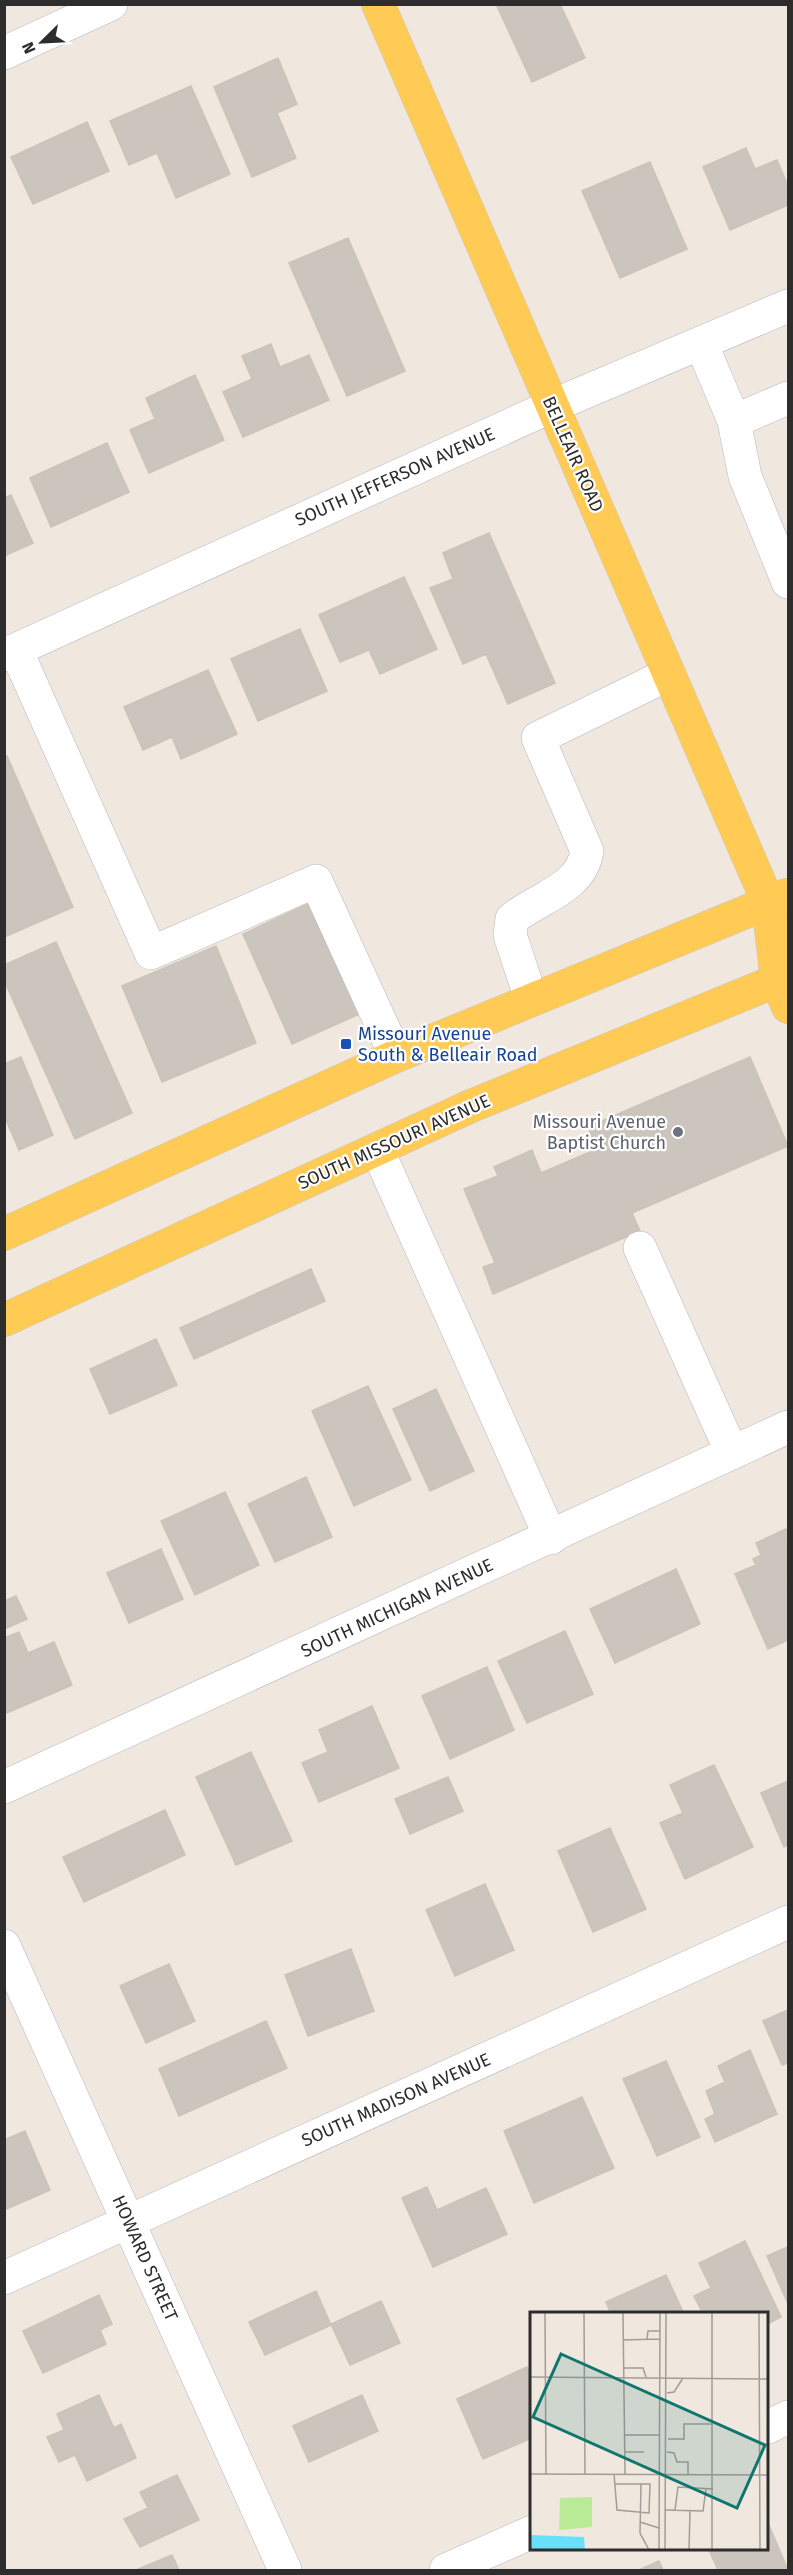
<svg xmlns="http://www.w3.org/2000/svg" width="793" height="2575" viewBox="0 0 793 2575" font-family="'Fira Sans',sans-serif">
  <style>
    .building { fill: #cbc5bd; stroke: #ccc3b8; stroke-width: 1.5 }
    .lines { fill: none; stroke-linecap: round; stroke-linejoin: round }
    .minor-casing { stroke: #b3b7c2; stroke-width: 34 }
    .major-casing { stroke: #c8c8c8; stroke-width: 34 }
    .minor { stroke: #fff; stroke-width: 33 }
    .major { stroke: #ffcb55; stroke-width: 33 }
    .transit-dot { fill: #1a4fb4; stroke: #fff; stroke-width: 2 }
    .worship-dot { fill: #6b7280; stroke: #fff; stroke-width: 2 }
    .labels { text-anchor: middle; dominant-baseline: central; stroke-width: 4.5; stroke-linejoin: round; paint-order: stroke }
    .street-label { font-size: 18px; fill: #2d2d2d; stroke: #fff }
    .transit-label { font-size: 18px; fill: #164399; stroke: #fff; text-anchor: start }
    .worship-label { font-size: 18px; fill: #5b616d; stroke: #fff; text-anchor: end }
    .inset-road { fill: none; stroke: #a29d98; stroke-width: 1.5 }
    .view { fill: #0f766e; fill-opacity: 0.15; stroke: #0f766e; stroke-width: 3 }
    .inset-edge { fill: none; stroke: #2d2d2d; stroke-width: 3 }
  </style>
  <rect width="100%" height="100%" fill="#f0e7df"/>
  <g class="building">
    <path d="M496,4H560L585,58L532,82Z"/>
    <path d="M278,58L297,104L277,113L296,158L252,177L214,87Z"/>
    <path d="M191,86L230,174L176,198L157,153L129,165L110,121Z"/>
    <path d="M87,122L109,171L33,204L11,157Z"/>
    <path d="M746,148L755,169L777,160L788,186V205L730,230L703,167Z"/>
    <path d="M650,162L687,249L620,278L582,191Z"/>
    <path d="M348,238L405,371L347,396L289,263Z"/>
    <path d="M271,344L280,367L309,355L329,400L243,437L223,392L252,379L242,356Z"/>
    <path d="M195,375L224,440L149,473L130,430L155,419L146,398Z"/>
    <path d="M107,443L129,492L51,527L30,478Z"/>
    <path d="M11,495L33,543L4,556V498Z"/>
    <path d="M489,533L555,683L508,704L486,654L463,664L430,588L453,579L443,553Z"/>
    <path d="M404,577L437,649L380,674L369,650L340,662L319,615Z"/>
    <path d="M300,629L327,691L258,721L231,659Z"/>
    <path d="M208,670L237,734L181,759L172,737L143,750L124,707Z"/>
    <path d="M7,756L73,907L4,937V757Z"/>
    <path d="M314,901L364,1012L292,1044L243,934Z"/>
    <path d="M56,942L132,1113L75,1139L4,980V965Z"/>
    <path d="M216,946L256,1043L162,1082L122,986Z"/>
    <path d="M21,1057L53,1135L19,1150L4,1115V1064Z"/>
    <path d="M750,1057L788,1146L632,1213L640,1231L493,1294L483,1267L495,1263L464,1189L498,1176L494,1167L532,1150L541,1173L597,1149L588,1127Z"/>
    <path d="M311,1269L325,1301L194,1359L180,1328Z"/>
    <path d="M156,1339L177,1385L110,1414L90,1369Z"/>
    <path d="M368,1386L411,1480L354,1506L312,1411Z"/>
    <path d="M436,1389L474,1471L430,1491L393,1409Z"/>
    <path d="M306,1477L332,1537L275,1562L248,1504Z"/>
    <path d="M225,1492L259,1565L195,1595L161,1521Z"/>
    <path d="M786,1529L788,1640L768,1649L735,1574L756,1565L753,1559L761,1555L756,1543Z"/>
    <path d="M161,1549L183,1599L129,1623L107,1573Z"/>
    <path d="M676,1569L700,1624L615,1663L590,1609Z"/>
    <path d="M16,1596L27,1619L4,1629V1601Z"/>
    <path d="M565,1631L593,1694L527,1723L498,1661Z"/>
    <path d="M19,1632L28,1653L54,1642L72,1685L4,1714V1638Z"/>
    <path d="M487,1667L514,1730L450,1759L422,1696Z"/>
    <path d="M372,1706L399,1768L319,1802L302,1763L328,1752L319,1730Z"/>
    <path d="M251,1752L292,1841L236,1865L196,1777Z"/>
    <path d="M714,1765L753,1847L685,1879L660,1823L683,1813L670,1785Z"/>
    <path d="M448,1777L463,1811L410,1834L395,1799Z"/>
    <path d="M788,1781V1845L784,1847L761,1793Z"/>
    <path d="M165,1810L185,1855L84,1902L63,1857Z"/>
    <path d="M610,1828L646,1909L593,1932L558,1851Z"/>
    <path d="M485,1884L514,1950L455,1976L426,1910Z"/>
    <path d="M351,1949L374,2011L308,2036L285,1975Z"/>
    <path d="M169,1964L195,2021L146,2043L120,1986Z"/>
    <path d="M788,2010V2063L782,2065L763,2021Z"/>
    <path d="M266,2021L287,2068L179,2116L159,2069Z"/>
    <path d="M750,2050L777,2114L715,2142L705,2119L715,2114L706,2091L725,2082L718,2066Z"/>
    <path d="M666,2061L700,2137L657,2156L623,2079Z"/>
    <path d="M582,2097L614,2168L534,2203L504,2131Z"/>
    <path d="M25,2131L50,2190L4,2210V2140Z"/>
    <path d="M427,2187L437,2210L486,2188L507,2234L433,2267L402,2198Z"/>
    <path d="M745,2241L781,2317L768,2324V2314H703L694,2296L711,2288L699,2263Z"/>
    <path d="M788,2247V2304L767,2256Z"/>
    <path d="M666,2275L684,2314H611L606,2302Z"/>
    <path d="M316,2291L331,2325L265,2355L249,2322Z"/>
    <path d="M99,2295L112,2324L100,2330L106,2344L43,2373L23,2331Z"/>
    <path d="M381,2301L400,2343L350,2365L331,2324Z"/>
    <path d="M527,2367L532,2378V2438L483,2459L457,2399Z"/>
    <path d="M99,2395L114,2428L121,2424L136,2458L87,2481L75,2455L59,2462L47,2437L64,2430L57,2414Z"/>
    <path d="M362,2395L378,2431L309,2462L293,2426Z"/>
    <path d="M177,2475L199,2520L140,2547L124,2519L148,2508L140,2492Z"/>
    <path d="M768,2523L788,2570H718L709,2550H768Z"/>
    <path d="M172,2555L179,2570H136Z"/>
    <path d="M659,2561L663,2570H639Z"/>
  </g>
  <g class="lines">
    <defs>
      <g id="minor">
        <path d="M4,53L111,4"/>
        <path d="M701,343L734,421L745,476L788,582"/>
        <path d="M734,421L788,398"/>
        <path d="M16,650L151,953L316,881L396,1056"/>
        <path d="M4,655L552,406L788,306"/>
        <path d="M531,999L510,935L512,919C539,897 581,889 587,851L538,738L669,674"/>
        <path d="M377,1149L551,1538"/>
        <path d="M640,1248L732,1453"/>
        <path d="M4,1787L788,1427"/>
        <path d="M4,1946L285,2570"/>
        <path d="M4,2278L788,1922"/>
        <path d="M768,2427L788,2417"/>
        <path d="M446,2570L532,2532"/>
      </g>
      <g id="major">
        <path d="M378,4L768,902L788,928"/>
        <path d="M768,902L777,981L788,1007"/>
        <path d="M4,1234L396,1056L787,895"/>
        <path d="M4,1320L471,1106L788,976"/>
      </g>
    </defs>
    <use href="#minor" class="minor-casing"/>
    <use href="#major" class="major-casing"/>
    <use href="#minor" class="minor"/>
    <use href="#major" class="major"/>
  </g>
  <rect class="transit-dot" x="340" y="1038" width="12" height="12" rx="3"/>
  <circle class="worship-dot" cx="678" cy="1132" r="6"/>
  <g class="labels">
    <g class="street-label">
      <text transform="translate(573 454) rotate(66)">BELLEAIR ROAD</text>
      <text transform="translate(395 477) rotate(-24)">SOUTH JEFFERSON AVENUE</text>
      <text transform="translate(394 1142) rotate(-24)">SOUTH MISSOURI AVENUE</text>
      <text transform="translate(397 1608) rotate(-25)">SOUTH MICHIGAN AVENUE</text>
      <text transform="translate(396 2100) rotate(-24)">SOUTH MADISON AVENUE</text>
      <text transform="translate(145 2258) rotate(66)">HOWARD STREET</text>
    </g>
    <g class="transit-label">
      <text x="358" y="1034">Missouri Avenue<tspan x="358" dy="21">South &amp; Belleair Road</tspan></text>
    </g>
    <g class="worship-label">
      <text x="666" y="1122">Missouri Avenue<tspan x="666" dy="21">Baptist Church</tspan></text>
    </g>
  </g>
  <g transform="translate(530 2312)">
    <rect width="238" height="238" fill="#f0e7df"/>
    <path d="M62,185V215L29,218L30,186Z" fill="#b9eb96"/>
    <path d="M0,223L54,225L55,238H0Z" fill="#68dffb"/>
    <path class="inset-road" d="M15,1L16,162M54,1L55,162M93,1L95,162M182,1V238M229,1L230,238M117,27L118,19H130M93,28L130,27M93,56H113L116,65M0,65L239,67M137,81L144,80L153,66M94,123H129M138,127H154V112H183M94,140H114M137,140L144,141L147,150H158V162M0,162L239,163M84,162L87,198L119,201L120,172H85M111,172L110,221L119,238M136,198L173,199L176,177M145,198L148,175L183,177M110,210L129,216M129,238L130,1M135,238L136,1M159,238L160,199"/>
    <path class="view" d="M31,42L235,133L207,196L3,105Z"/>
    <rect width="238" height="238" class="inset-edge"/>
  </g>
  <rect width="793" height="2575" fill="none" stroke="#2d2d2d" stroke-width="12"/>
  <g transform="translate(42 42) rotate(246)" stroke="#ffffff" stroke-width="4.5" paint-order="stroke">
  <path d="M0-4.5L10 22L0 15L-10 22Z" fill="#2d2d2d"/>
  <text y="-9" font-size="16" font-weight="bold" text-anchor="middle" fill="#2d2d2d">N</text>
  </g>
</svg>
